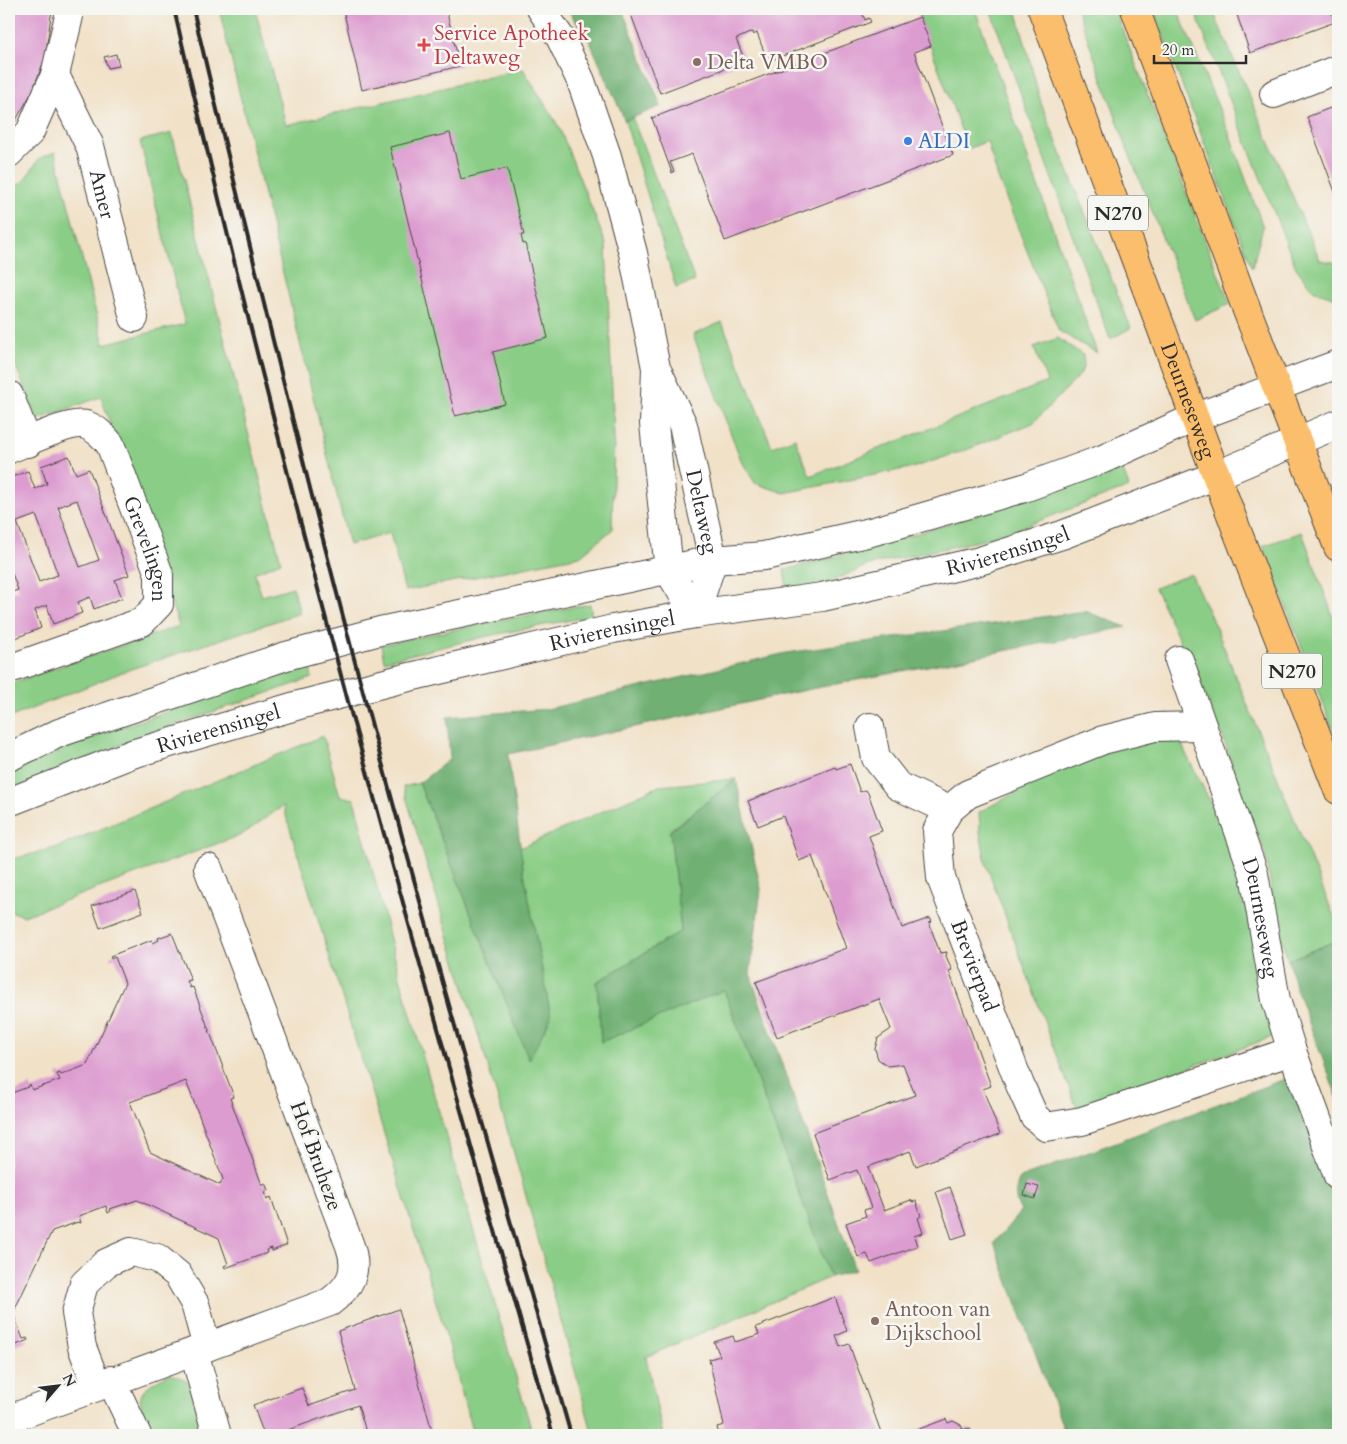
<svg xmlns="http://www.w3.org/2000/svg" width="1347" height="1444" viewBox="0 0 1347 1444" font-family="Cardo,serif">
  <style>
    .green { fill: #8acd86; stroke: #5a7c58 }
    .forest { fill: #6fb073; stroke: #4d6e4f }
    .building { fill: #dd9cd0; fill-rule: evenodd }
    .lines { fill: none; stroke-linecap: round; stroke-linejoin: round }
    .minor-casing { stroke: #494642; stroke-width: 30 }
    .major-casing { stroke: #494642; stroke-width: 30 }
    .minor { stroke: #fff; stroke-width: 28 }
    .major { stroke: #fabe6d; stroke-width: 28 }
    .rail { stroke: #2b2b2b; stroke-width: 4 }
    .health-dot { fill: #e0444e; stroke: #f6f6f2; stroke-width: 2 }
    .education-dot { fill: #8d6e63; stroke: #f6f6f2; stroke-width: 2 }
    .shop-dot { fill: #3f7fe0; stroke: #f6f6f2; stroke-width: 2 }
    .labels { text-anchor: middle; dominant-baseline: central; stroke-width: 5; stroke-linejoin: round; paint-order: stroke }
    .shield { fill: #f6f6f2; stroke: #686867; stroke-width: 1 }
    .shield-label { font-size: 20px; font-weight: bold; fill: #2b2b2b }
    .health-label { font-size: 21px; fill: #be3a42; stroke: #f6f6f2; text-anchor: start }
    .education-label { font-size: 21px; fill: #785e54; stroke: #f6f6f2; text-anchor: start }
    .shop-label { font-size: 21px; fill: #366cbe; stroke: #f6f6f2; text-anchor: start }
    .street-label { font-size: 21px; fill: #2b2b2b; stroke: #f6f6f2 }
  </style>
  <rect width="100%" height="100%" fill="#f6f6f2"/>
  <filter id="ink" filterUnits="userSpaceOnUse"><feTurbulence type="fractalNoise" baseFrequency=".02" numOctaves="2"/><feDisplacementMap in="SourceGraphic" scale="10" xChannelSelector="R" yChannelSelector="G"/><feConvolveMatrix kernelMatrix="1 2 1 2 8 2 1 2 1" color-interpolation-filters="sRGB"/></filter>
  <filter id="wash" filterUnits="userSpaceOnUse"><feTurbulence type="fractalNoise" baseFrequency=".0096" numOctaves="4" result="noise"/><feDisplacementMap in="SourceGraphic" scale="20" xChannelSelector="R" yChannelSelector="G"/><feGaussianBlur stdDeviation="1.12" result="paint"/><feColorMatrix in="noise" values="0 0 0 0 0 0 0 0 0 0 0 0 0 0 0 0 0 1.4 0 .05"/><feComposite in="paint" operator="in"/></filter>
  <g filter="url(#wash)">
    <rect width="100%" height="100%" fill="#f1e1c7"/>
    <g class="green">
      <path d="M219,9H255L286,125L523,69L559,127L606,244L614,438L612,530L580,556L405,591L390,533L349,545Z"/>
      <path d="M926,9H975L1097,353L1059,331L998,178L987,141L968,149L918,12Z"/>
      <path d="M990,9H1016L1041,103L1131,328L1110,339Z"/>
      <path d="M1077,9H1114L1230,304L1195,320L1127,148Z"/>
      <path d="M1153,9H1177L1228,130L1263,227L1252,268Z"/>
      <path d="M1194,9H1212L1320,260L1338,263V299L1313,290L1296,268Z"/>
      <path d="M632,117L695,281L676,288L625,121Z"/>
      <path d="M172,133L281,562L254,573L262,596L293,587L300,613L125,671L9,718V684L179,626L101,397L37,420L9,348V193L24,180L40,158L55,152L104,344L185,324L140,141Z"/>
      <path d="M722,322L772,447L795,438L810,476L1047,382L1034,347L1058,338L1083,355L1084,365L1080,375L1033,423L966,450L915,467L784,493L755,483L741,460L693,335Z"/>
      <path d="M1122,468L1129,487L996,537L869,565L816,588H787L784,570C887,545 987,512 1088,478H1100Z"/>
      <path d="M1302,532L1338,630V742L1263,546Z"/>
      <path d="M1191,574L1216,628L1338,926V940L1288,960L1277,925L1265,852L1242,795L1220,728L1155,588Z"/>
      <path d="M590,604L592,616L488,636L384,661L381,645L485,623Z"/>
      <path d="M309,664L312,678L145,735L9,791V773L106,732Z"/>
      <path d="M1168,713L1187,756L1239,858L1272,1037L1077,1109L986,864L980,832L979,812Z"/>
      <path d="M323,736L340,796L354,799L401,981L533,1435H473L448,1341L283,806L243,834L24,916L9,911V860L58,847Z"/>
      <path d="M736,779L670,830L681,931L597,982L601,1042L724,989L830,1277L646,1357L663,1435H593L510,1139L403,787L419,783L529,1059L523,867L520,848L659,786Z"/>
      <path d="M169,1374L180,1377L190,1384L203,1435H154C137,1400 130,1393 169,1374Z"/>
    </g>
    <g class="forest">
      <path d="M567,9H622L661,106L625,121L590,42Z"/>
      <path d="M1085,611L1126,627L806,690L508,754L523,867L551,1017L529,1060L419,783L450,759L447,717L547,709L786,653Z"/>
      <path d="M736,779L761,889L750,974L855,1270L830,1277L724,990L601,1042L597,982L681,931L670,831Z"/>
      <path d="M1338,940V1099L1295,986L1288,960Z"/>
      <path d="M1290,1077L1338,1201V1435H1066L994,1243L1021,1211C1014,1199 1014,1191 1020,1178Z"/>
    </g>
    <g id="blocks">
      <g class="building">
        <path d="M9,9H52L45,58L32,92L9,132Z"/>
        <path d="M343,9H446L460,66L362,90Z"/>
        <path d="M629,9H861L865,20L869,18L871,22L764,63L762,59L766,57L757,33L753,35L752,32L736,39L745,61L660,93Z"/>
        <path d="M1235,9H1330L1335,22L1250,53Z"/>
        <path d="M920,17L931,46L914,52L953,155L725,241L692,154L670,162L674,172L672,173L652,118Z"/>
        <path d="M116,54L119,66L108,68L104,57Z"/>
        <path d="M1338,105V200L1307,117Z"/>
        <path d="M450,133L461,179L507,168L524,235H521L523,244L525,243L548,338L493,352L505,404L455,416L390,147Z"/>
        <path d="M69,456L76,474L89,469L129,575L115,580L122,598L94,609L90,597L78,602L82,613L53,624L47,605L35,610L41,628L13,639L9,627V593L18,590L9,565V478L28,471L35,489L47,484L41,466ZM77,500L99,560L80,567L58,507ZM36,515L58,575L39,582L17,522Z"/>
        <path d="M850,764L860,792L866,790L868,793L882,831L869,836L902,928L930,918L932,922L929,923L940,953L947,952L946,956L952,970L949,971L991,1086L983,1089L1000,1134L916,1166L910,1151L868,1167L884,1210L911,1200L912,1202L916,1201L921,1216L918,1218L923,1233L914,1236L917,1246L871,1263L867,1254L858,1257L846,1223L866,1216L864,1210L871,1208L857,1170L830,1180L813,1133L915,1095L903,1064L888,1066L878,1059L875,1049L878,1038L891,1029L879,999L777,1037L756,982L846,948L812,856L799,861L783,816L758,826L748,801L835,767L836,769Z"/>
        <path d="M135,891L143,912L100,928L92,906Z"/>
        <path d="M172,933L191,980L187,981L190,988L193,987L234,1097L230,1098L262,1185L265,1183L268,1190L265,1192L267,1199L271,1197L287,1245L272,1251V1248L266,1250L267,1253L225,1268L224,1266L228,1264L219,1238L137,1200L110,1209L111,1211L108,1213L106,1206L79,1216L81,1223L78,1222L52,1231L13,1313L23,1339L27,1338L28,1340L9,1348V1094L28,1087L30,1084L32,1090L60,1080L57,1074L60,1073L61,1075L87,1065L125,983L115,957L111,959L110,956L152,940L153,943L159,940L158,938ZM186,1081L223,1179L220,1185L150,1152L130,1102Z"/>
        <path d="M1027,1184L1039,1187L1035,1199L1024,1195Z"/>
        <path d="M950,1187L967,1234L952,1239L936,1192Z"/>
        <path d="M835,1297L847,1331L836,1336L840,1347L849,1344L882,1435H719L717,1427L724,1425L709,1359L720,1356L714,1342L733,1336L735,1342L754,1336L759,1334L756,1327Z"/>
        <path d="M399,1309L433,1435H367L358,1405L274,1435H264L253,1405L302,1388L309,1406L355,1390L338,1331Z"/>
        <path d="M946,1419L948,1423L953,1421L961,1425L963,1430L970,1428L973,1435H903Z"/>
      </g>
    </g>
  </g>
  <g filter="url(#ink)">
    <use href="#blocks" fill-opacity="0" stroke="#494642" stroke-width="1"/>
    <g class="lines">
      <defs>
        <g id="minor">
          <path d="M541,9L560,37L581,81L607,156L633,253L656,368L654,424L669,571L695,614"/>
          <path id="s1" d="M55,75L90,146L134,318"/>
          <path d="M1274,94L1338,69"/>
          <path d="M9,153L30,132L55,75L69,16V9"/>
          <path id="s2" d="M659,374L683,425L713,560L695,614"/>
          <path d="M9,395L28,443"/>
          <path id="s3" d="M9,449C26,443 71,420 86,425C97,429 103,436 110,444L159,574V604L142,622L9,669"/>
          <path id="s4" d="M1179,660L1254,874L1276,1000L1292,1051L1338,1176"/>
          <path id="s5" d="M1202,726L1155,727L1103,740L968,794L949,810L937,831L941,878L1020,1085L1034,1116L1046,1127L1082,1121L1292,1051"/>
          <path d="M870,727L876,758L898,786L949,810"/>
          <path d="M9,757L59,733L286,656L380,631L713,560L764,556L871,532L1024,488L1103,459L1194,418L1338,364"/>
          <path id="s6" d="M9,802L132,754L299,705L397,680L613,629L695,614L822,597L976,562L1062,535L1217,475L1338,424"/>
          <path d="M194,1352L217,1435"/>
          <path d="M111,1380L137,1435"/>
          <path d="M97,1386L82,1347L76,1313L84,1284L106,1263L131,1252L157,1258L178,1275L195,1304L207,1347"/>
          <path d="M9,1419L330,1302C350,1287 359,1272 350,1246L208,868"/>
        </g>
        <g id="major">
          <path id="s7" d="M1042,9L1239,536L1338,790"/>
          <path d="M1135,9L1245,305L1338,547"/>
        </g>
      </defs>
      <use href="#minor" class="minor-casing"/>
      <use href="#major" class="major-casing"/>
      <use href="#minor" class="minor"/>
      <use href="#major" class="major"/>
      <g class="rail">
        <path d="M174,9C284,488 418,962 553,1435"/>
        <path d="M193,9C242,216 292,422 346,628C417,898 495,1167 571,1435"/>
      </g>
    </g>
  </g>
  <path class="health-dot" d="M421.5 37.5h5v5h5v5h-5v5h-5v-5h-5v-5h5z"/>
  <g class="education-dot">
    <circle cx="697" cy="62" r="5"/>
    <circle cx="875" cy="1321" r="5"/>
  </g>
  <circle class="shop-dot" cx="908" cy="141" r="5"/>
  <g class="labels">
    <g class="shield">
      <rect x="1088" y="195.5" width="60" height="35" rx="4"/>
      <rect x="1262" y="653.5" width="60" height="35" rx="4"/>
    </g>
    <g class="shield-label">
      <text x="1118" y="213">N270</text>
      <text x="1292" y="671">N270</text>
    </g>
    <g class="health-label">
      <text x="434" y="33">Service Apotheek<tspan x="434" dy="24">Deltaweg</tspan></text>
    </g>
    <g class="education-label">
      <text x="707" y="62">Delta VMBO</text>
      <text x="885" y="1309">Antoon van<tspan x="885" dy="24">Dijkschool</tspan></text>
    </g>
    <g class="shop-label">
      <text x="918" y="141">ALDI</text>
    </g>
    <g class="street-label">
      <text stroke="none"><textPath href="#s1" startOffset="129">Amer</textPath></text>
      <text stroke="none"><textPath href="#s7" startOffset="418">Deurneseweg</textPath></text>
      <text stroke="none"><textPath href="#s2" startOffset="145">Deltaweg</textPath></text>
      <text stroke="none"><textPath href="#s3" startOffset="224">Grevelingen</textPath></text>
      <text stroke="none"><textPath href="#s6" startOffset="1032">Rivierensingel</textPath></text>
      <text stroke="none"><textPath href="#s6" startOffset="628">Rivierensingel</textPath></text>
      <text stroke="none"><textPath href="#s6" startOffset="222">Rivierensingel</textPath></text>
      <text stroke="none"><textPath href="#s4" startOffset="271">Deurneseweg</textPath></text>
      <text stroke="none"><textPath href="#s5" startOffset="436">Brevierpad</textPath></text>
      <text transform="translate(316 1156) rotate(70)">Hof Bruheze</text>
    </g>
  </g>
  <rect width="1347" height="1444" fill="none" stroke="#f6f6f2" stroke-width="30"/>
  <g transform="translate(58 1386) rotate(62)" stroke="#f6f6f2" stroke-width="4" paint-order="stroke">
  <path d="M0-4L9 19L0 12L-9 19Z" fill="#2b2b2b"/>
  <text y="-8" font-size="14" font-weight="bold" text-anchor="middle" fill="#2b2b2b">N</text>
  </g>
  <path d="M1154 55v8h92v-8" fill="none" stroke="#2b2b2b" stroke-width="2.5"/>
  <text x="1162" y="55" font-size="15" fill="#2b2b2b" stroke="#f6f6f2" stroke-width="4" paint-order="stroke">20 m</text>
</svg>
